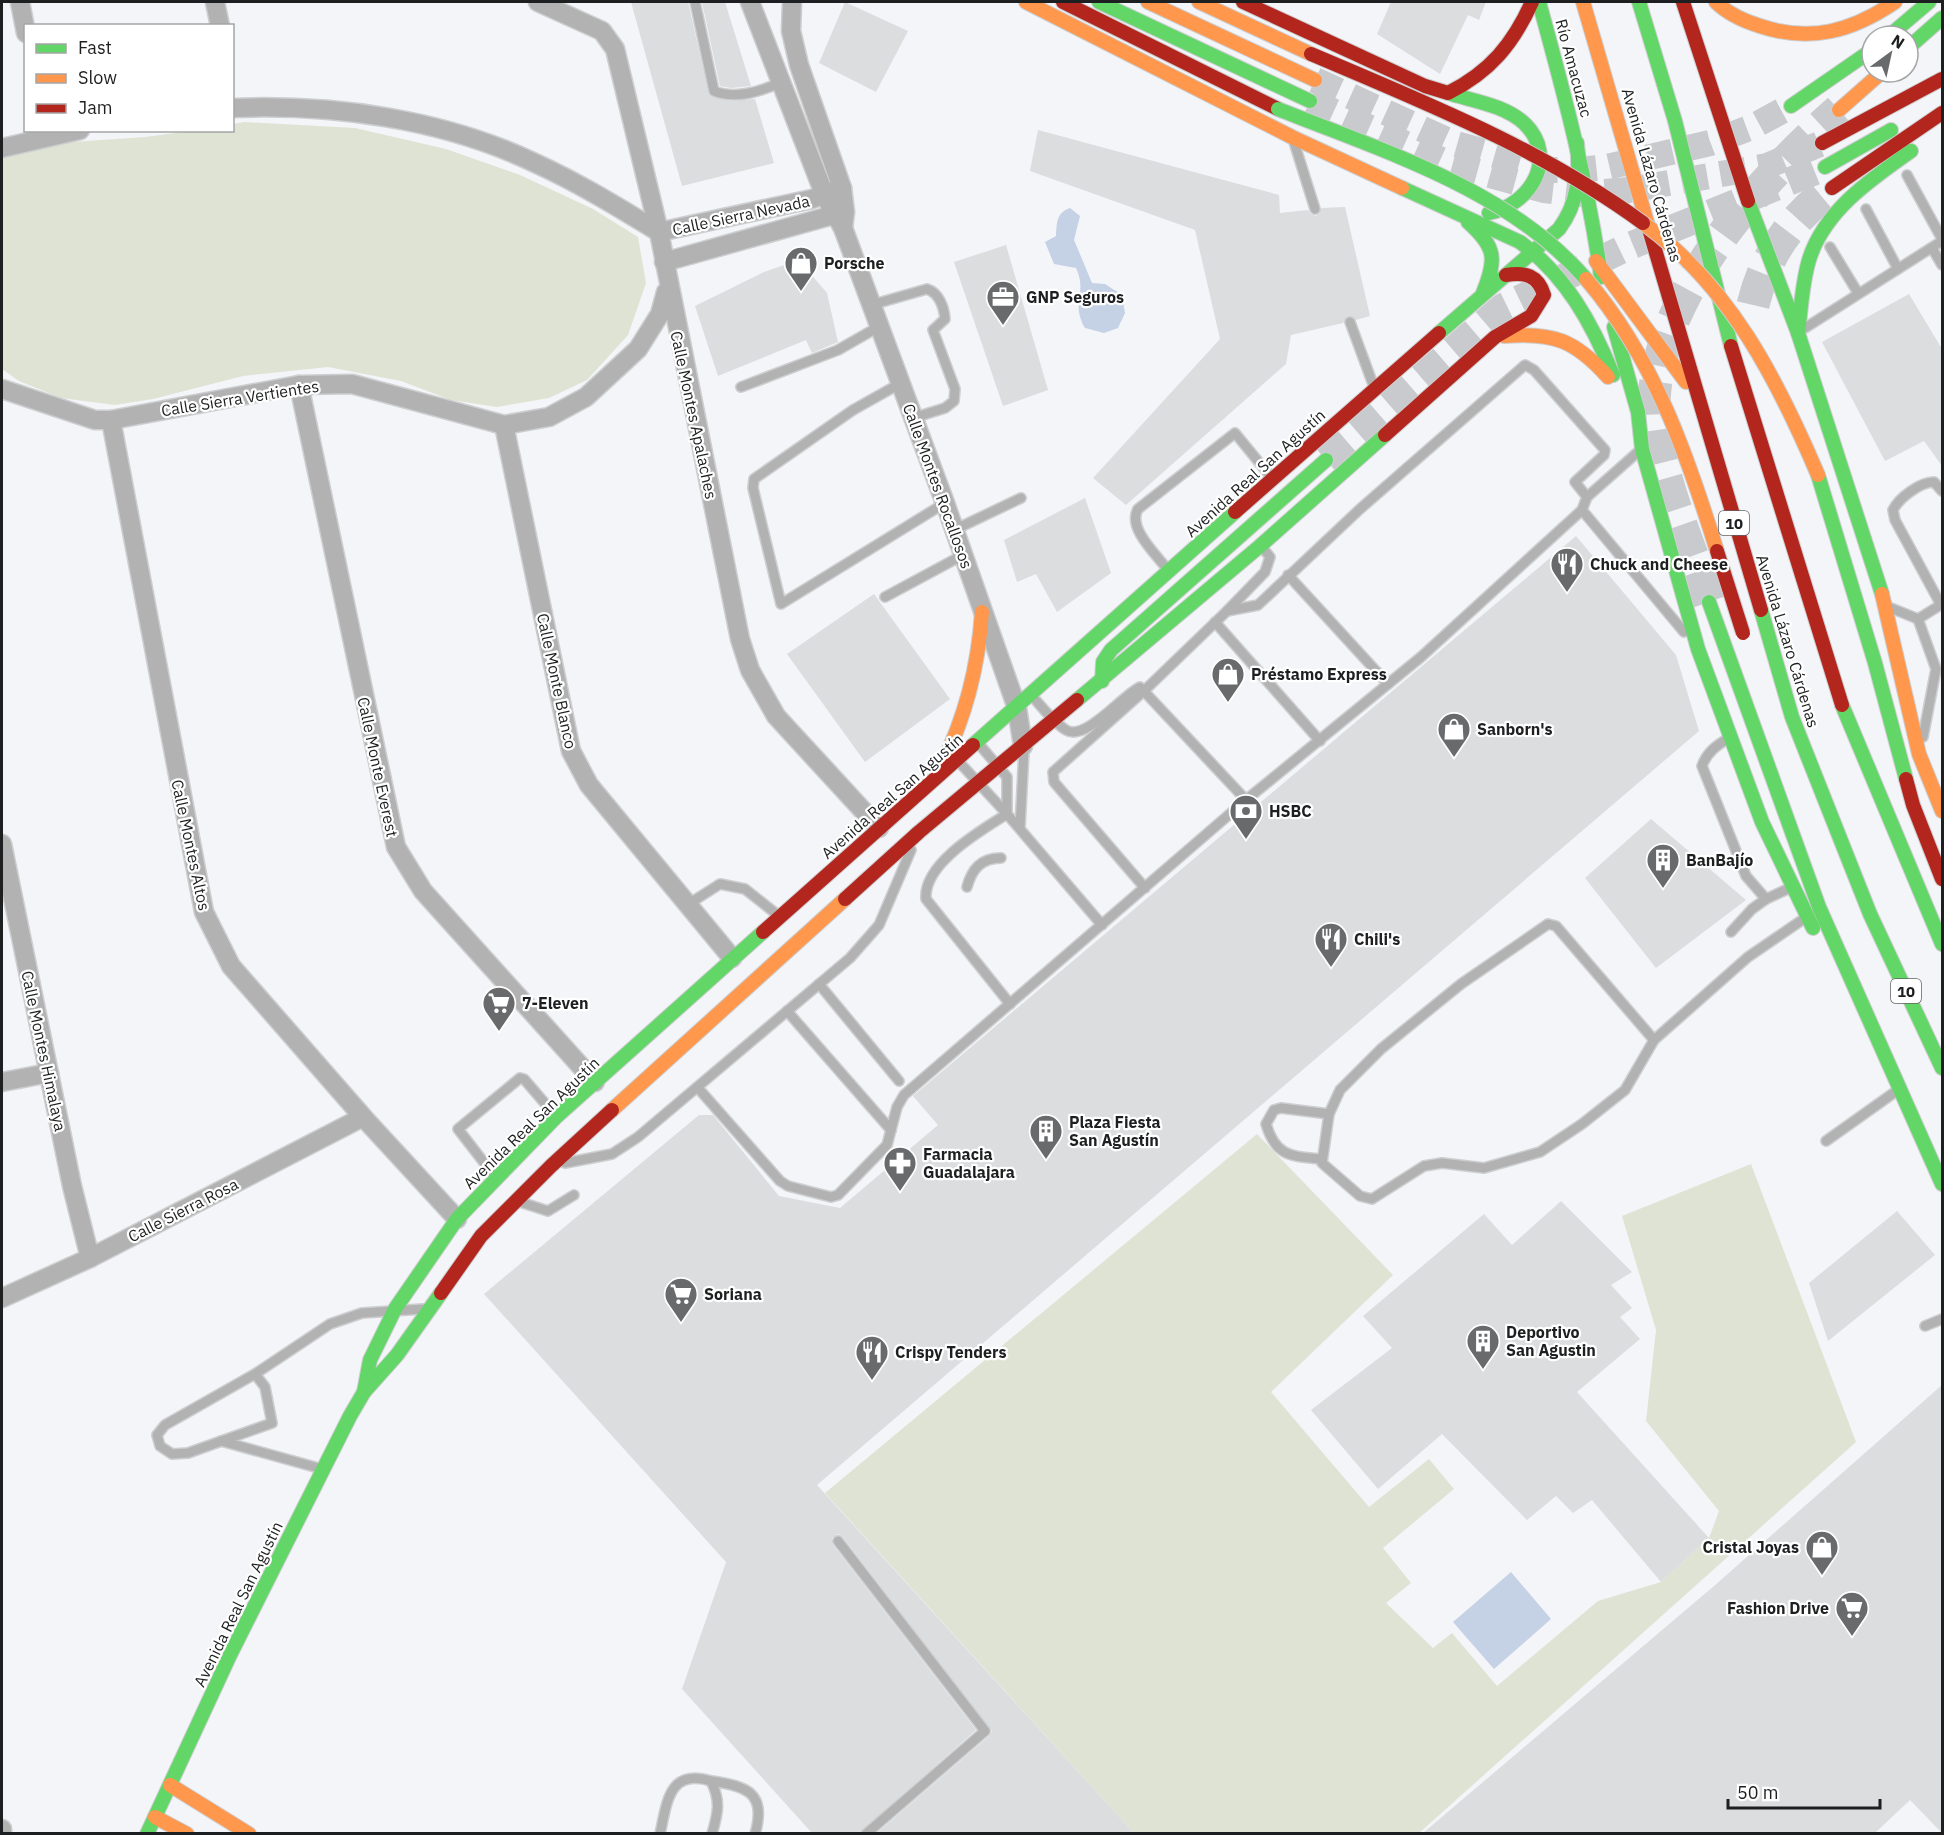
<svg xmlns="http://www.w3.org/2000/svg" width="1944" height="1835" viewBox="0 0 1944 1835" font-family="'IBM Plex Sans',sans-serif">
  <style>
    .green { fill: #dfe3d4 }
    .water { fill: #c5d1e4 }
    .building { fill: #dbdddf }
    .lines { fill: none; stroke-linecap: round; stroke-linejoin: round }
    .secondary-tunnel { stroke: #c8cacd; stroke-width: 26; stroke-dasharray: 26 13; stroke-linecap: butt }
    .primary-tunnel { stroke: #c8cacd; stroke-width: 28; stroke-dasharray: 28 14; stroke-linecap: butt }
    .highway-tunnel { stroke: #c8cacd; stroke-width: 33; stroke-dasharray: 33 16; stroke-linecap: butt }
    .lane-casing { stroke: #cdced0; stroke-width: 12 }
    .street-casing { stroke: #cdced0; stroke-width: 21 }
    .fast-casing { stroke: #cdced0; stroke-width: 16 }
    .slow-casing { stroke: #cdced0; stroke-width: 16 }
    .jam-casing { stroke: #cdced0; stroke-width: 16 }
    .lane { stroke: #b2b2b2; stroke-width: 9 }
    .street { stroke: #b2b2b2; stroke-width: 18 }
    .fast { stroke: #63d668; stroke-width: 14 }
    .slow { stroke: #ff974d; stroke-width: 14 }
    .jam { stroke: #b3261e; stroke-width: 14 }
    .fast-bridge-casing { stroke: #cdced0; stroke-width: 16; stroke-linecap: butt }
    .slow-bridge-casing { stroke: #cdced0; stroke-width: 16; stroke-linecap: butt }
    .jam-bridge-casing { stroke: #cdced0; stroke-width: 16; stroke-linecap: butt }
    .fast-bridge { stroke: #63d668; stroke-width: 14 }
    .slow-bridge { stroke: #ff974d; stroke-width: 14 }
    .jam-bridge { stroke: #b3261e; stroke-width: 14 }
    .labels { text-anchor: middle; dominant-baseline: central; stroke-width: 4.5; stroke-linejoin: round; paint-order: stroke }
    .shield { fill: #fff; stroke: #626263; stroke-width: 1.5 }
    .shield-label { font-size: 15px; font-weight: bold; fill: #1e1f20 }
    .street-label { font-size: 16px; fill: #1e1f20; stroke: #fff }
    .poi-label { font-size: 16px; font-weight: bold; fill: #1e1f20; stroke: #fff; text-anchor: start }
  </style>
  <rect width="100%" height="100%" fill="#f3f5f8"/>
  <g class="green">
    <path d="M244,122L355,128L446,149L520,175L593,209L638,237L646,283L628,335L587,380L549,398L497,407L451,400L401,381L328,367L243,376L153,399L115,405L61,398L19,381L2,369V158L57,143L145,137L191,131L232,130L233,124Z"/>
    <path d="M1257,1134L1393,1275L1271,1392L1369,1507L1429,1459L1454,1489L1383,1548L1411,1583L1386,1603L1433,1648L1452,1633L1497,1686L1598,1601L1661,1582L1709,1538L1719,1511L1646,1421L1656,1330L1622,1216L1751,1164L1856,1442L1418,1834L1134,1833L825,1493Z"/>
  </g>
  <g class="water">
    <path d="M1070,208L1080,216L1074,240L1092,283L1105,284L1122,295L1125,313L1118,328L1104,333L1085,328C1070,302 1088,294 1076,268L1054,264L1045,242L1056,236C1057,223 1056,213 1070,208Z"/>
    <path d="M1511,1572L1551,1619L1494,1669L1453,1622Z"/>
  </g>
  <g class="building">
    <path d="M631,2H688L709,95L730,101L755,99L774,163L682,186Z"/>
    <path d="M702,2H725L751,86L731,88L720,86Z"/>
    <path d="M845,2L908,31L876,92L819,63Z"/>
    <path d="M1391,2H1486L1479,20L1468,15L1440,74L1377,34Z"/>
    <path d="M1038,130L1279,195L1280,213L1308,210L1311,214L1316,216L1322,208L1345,207L1370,316L1356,320L1348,316L1343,323L1291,335L1286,364L1126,505L1093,478L1220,339L1195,230L1030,171Z"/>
    <path d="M1006,245L1048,390L1003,406L954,262Z"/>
    <path d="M787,264L809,272L827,293L838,342L812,353L806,340L718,376L695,306L764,272Z"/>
    <path d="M1909,294L1942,349V466L1924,441L1885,461L1822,342Z"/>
    <path d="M1085,498L1111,573L1057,612L1036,574L1017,582L1004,540Z"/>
    <path d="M1576,536L1676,655L1699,731L817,1485L1134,1833H877L989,1736L992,1731L843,1537L838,1534L832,1538L833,1545L976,1730L859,1833H812L682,1689L726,1562L484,1294L699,1115H713L779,1196L840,1208L938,1125L913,1096Z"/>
    <path d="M874,594L950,699L865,762L787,654Z"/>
    <path d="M1651,819L1746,900L1656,968L1585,878Z"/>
    <path d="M1561,1201L1632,1272L1611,1285L1632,1308L1620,1317L1640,1339L1577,1392L1709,1538L1661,1582L1592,1500L1573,1513L1556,1496L1527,1520L1442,1434L1378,1489L1311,1410L1392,1348L1363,1316L1484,1214L1512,1245Z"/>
    <path d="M1897,1211L1935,1255L1828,1341L1809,1283Z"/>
    <path d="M1942,1385V1833L1910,1800L1875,1833H1423L1714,1586Z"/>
  </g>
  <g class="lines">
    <g class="secondary-tunnel">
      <path d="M1315,80L1453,143L1548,170H1578L1607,167L1710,143L1752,127L1791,106"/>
      <path d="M1310,101L1450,164L1544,190L1578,194L1629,190L1767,166L1822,143"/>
    </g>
    <path class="primary-tunnel" d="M1326,460L1503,307L1627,247L1825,167"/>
    <g class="highway-tunnel">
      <path d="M1753,305C1765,255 1791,219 1832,188"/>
      <path d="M1709,602C1691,550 1656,468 1654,414C1650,300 1759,181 1839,110"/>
    </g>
    <defs>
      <g id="lane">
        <path d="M695,2L714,91C736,100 761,91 782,82"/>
        <path d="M1294,142L1315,209"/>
        <path d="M1907,175L1942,239"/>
        <path d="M1866,209L1898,269"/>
        <path d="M1830,247L1858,293"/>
        <path d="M1932,248L1942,265"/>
        <path d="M871,305L927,289C939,293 944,307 945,319L933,330L955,389L954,401L945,408L913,418"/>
        <path d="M1350,322L1374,387"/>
        <path d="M1805,328L1942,241"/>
        <path d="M901,383L853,410L754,479L753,488L781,604L945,503"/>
        <path d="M741,387L838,350L880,326"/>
        <path d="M1582,510L1684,632"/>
        <path d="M954,530L1021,498"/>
        <path d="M1167,569C1156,554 1127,528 1138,509L1235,433L1271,477"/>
        <path d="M1288,575L1388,684"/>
        <path d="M885,597L963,555"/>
        <path d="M1941,605L1895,520L1893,510C1899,498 1920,482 1934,482L1942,491"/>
        <path d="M1891,608L1918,619L1936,669L1923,737"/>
        <path d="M1227,611L1265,572L1270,557L1261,546"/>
        <path d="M1918,619L1942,604"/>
        <path d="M1215,622L1320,741"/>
        <path d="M1032,696C1043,708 1053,722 1066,730C1085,742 1123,695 1140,687L1246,800"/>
        <path d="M1729,738C1717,745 1707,752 1702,766L1746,876L1766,899L1792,887"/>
        <path d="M978,743L1007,777V814L1102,925"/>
        <path d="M959,762L1007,814C980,831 923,864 926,899L1010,1004"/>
        <path d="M1020,828L1024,750"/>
        <path d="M967,887C972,869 981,858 1001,858"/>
        <path d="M1145,888L1054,782L1053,772L1145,690L1227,611L1258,605L1360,509L1525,365L1534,370L1605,450L1604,455L1575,482L1587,497"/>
        <path d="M687,905L720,884L745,889L779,916"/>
        <path d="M1731,932L1752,909L1766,899"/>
        <path d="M819,984L899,1081"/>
        <path d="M787,1011L891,1130"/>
        <path d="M1654,1040L1556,926L1548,924L1461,984L1381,1049L1340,1090L1329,1114L1322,1163L1360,1196L1372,1199L1424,1166L1442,1163L1484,1168L1540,1152L1582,1124L1625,1090L1654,1040L1748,957L1805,918"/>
        <path d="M698,1088L780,1181L788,1186L831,1197L838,1195L887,1145L897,1107L904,1095L1246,800L1421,657L1582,510L1587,497L1639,451"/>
        <path d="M1826,1141L1895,1092"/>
        <path d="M1321,1159C1291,1156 1276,1157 1266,1124L1274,1110L1281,1108L1329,1114"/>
        <path d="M565,1163L612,1154L638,1137L850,958L879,925L911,850"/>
        <path d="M496,1178L458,1129L520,1078L524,1079L555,1115"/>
        <path d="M520,1202L548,1211L574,1195"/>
        <path d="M1925,1326L1942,1319"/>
        <path d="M255,1374L265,1387L272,1423L188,1453L172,1454L160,1446L157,1435L165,1425L255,1374L330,1324L362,1313L423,1309"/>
        <path d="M221,1441L322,1469"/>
        <path d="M838,1541L985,1731L866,1834"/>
        <path d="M711,1781C747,1786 767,1793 755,1834"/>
        <path d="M660,1834C667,1802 669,1768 711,1781C721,1801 718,1813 712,1834"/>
      </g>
      <g id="street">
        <path d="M20,2L26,33"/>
        <path d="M215,2L220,26"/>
        <path d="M538,2L602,31L615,49L659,232L740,639L750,670L776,716L879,828"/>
        <path d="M750,2L825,196L843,228L945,503L1017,708L1023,746"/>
        <path d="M792,2L791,31L799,65L842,188L845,212L843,228"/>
        <path d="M232,108C334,104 443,119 535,163C579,183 618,207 659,232L812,199L842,188"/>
        <path d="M2,148L80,130"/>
        <path d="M664,262L844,212"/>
        <path d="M299,385L396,847L423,891L595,1082"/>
        <path d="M2,389L95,420H111L299,385L352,384L504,425L549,417L586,397L638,349L660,314L666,292"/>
        <path d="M111,420L204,912L231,966L363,1117L457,1219"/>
        <path d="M504,425L571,751L589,785L732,958"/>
        <path d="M2,844L72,1186L90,1258"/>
        <path d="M2,1082L49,1073"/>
        <path d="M2,1298L90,1258L363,1117"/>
        <path d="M2,1829V1834"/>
      </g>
      <g id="fast">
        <path d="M1099,2L1310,101"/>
        <path d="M1539,2C1564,93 1588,183 1601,277"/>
        <path d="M1639,2L1675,121L1731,346"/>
        <path d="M1889,36L1929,2"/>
        <path d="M1908,48L1942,18"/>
        <path d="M1448,93C1473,101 1505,105 1525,124C1559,158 1530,205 1489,213"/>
        <path d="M1791,106L1872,50"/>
        <path d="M1825,167L1891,130"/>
        <path d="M1402,188L1520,242C1566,276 1592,323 1613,375"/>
        <path d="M1748,201L1798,333L1882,594"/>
        <path d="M1468,222C1496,247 1497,259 1483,293"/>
        <path d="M1614,327L1638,412L1642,449L1698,649L1762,822L1813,928"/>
        <path d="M1439,333L1559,229C1579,202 1580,175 1577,143"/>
        <path d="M1798,333C1801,309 1802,283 1809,260C1824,211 1871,179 1911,151"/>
        <path d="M1818,475L1875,663L1906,779"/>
        <path d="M1709,602L1819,907L1942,1184"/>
        <path d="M1761,610L1792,717L1870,914L1942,1068"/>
        <path d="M1102,681L1103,662L1111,650L1326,460"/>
        <path d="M1077,700L1260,546L1385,435"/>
        <path d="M1842,705L1942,944"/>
        <path d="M973,745L1235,512"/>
        <path d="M364,1392L370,1360L395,1309L457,1219L556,1117L763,932"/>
        <path d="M147,1834L230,1655L350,1416L364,1392L397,1355L441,1293"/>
      </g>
      <g id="slow">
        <path d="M1026,2L1292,137L1402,188"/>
        <path d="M1148,2L1315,80"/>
        <path d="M1199,2L1311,54"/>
        <path d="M1583,2L1649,229"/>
        <path d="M1716,2C1728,14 1744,21 1760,26C1811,43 1852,31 1895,2"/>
        <path d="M1839,110L1882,72"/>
        <path d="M1596,261L1686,382"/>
        <path d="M1504,336C1553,332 1575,340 1608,377"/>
        <path d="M1882,594L1919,754L1942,811"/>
        <path d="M940,769C965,718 978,669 982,612"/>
        <path d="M612,1110L845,899"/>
        <path d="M170,1785L249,1834"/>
        <path d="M155,1817L187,1834"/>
      </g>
      <g id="jam">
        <path d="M1063,2L1278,109"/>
        <path d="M1243,2L1425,86L1448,93C1490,72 1513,44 1532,2"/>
        <path d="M1683,2L1748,201"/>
        <path d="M1822,143L1942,79"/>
        <path d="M1832,188L1942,113"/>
        <path d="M1649,229L1761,610"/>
        <path d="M1731,346L1842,705"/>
        <path d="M1385,435L1495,337L1531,316L1544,295C1538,275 1525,272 1506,275"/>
        <path d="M1235,512L1439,333"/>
        <path d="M1906,779L1913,805L1942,879"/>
        <path d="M845,899L919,832L1077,700"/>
        <path d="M763,932L973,745"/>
        <path d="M441,1293L481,1236L551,1166L612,1110"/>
      </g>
    </defs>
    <use href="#lane" class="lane-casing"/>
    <use href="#street" class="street-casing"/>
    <use href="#fast" class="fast-casing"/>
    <use href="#slow" class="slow-casing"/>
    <use href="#jam" class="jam-casing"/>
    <use href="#lane" class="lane"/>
    <use href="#street" class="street"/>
    <use href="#fast" class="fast"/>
    <use href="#slow" class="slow"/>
    <use href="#jam" class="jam"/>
    <defs>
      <path id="fast-bridge" d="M1278,109C1385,152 1508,189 1586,279"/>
      <g id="slow-bridge">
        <path d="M1643,223C1730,286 1777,379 1818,475"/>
        <path d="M1586,279C1654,358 1687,454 1717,551"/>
      </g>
      <g id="jam-bridge">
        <path d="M1311,54C1426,103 1542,149 1643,223"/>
        <path d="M1717,551L1743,633"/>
      </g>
    </defs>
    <use href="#fast-bridge" class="fast-bridge-casing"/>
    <use href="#slow-bridge" class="slow-bridge-casing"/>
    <use href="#jam-bridge" class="jam-bridge-casing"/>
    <use href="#fast-bridge" class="fast-bridge"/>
    <use href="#slow-bridge" class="slow-bridge"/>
    <use href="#jam-bridge" class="jam-bridge"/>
  </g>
  <defs>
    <symbol id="shop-pin" viewBox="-11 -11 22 30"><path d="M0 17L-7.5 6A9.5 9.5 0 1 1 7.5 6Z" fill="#696a6c" stroke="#fff"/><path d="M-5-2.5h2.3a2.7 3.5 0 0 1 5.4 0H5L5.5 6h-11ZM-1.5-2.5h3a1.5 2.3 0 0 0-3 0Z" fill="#fff"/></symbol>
    <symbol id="office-pin" viewBox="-11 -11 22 30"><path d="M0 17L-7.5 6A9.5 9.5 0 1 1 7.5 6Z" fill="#696a6c" stroke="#fff"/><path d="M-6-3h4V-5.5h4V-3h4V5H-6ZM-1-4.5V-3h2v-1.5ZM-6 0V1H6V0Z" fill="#fff"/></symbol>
    <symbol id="restaurant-pin" viewBox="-11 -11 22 30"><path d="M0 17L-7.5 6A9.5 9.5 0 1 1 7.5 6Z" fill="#696a6c" stroke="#fff"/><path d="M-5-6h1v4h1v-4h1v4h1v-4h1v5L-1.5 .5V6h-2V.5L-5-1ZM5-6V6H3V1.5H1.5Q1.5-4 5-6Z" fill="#fff"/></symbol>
    <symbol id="bank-pin" viewBox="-11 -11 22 30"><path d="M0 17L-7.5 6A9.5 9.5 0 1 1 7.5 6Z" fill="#696a6c" stroke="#fff"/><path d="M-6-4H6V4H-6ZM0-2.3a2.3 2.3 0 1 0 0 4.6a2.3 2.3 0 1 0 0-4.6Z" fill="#fff"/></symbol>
    <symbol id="building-pin" viewBox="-11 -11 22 30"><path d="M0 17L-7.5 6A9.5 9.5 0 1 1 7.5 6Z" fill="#696a6c" stroke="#fff"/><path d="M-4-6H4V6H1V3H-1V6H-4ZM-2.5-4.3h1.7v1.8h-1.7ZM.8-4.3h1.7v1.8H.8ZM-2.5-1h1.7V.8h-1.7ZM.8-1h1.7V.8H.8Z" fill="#fff"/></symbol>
    <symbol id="supermarket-pin" viewBox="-11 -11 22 30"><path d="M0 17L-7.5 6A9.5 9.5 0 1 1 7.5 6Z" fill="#696a6c" stroke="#fff"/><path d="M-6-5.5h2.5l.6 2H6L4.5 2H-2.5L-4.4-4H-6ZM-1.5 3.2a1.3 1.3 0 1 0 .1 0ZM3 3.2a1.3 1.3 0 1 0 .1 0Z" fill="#fff"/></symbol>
    <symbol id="pharmacy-pin" viewBox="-11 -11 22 30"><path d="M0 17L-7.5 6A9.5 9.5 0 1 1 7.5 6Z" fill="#696a6c" stroke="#fff"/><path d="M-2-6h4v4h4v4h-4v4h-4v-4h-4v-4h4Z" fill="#fff"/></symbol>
  </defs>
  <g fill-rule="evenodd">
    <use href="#shop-pin" x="782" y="244" width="38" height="52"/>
    <use href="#office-pin" x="984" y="278" width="38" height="52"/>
    <use href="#restaurant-pin" x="1548" y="545" width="38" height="52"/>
    <use href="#shop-pin" x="1209" y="655" width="38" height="52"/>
    <use href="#shop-pin" x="1435" y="710" width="38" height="52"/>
    <use href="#bank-pin" x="1227" y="792" width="38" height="52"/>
    <use href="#building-pin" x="1644" y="841" width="38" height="52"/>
    <use href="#restaurant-pin" x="1312" y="920" width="38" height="52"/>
    <use href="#supermarket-pin" x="480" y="984" width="38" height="52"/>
    <use href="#building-pin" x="1027" y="1112" width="38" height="52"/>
    <use href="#pharmacy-pin" x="881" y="1144" width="38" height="52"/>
    <use href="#supermarket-pin" x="662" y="1275" width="38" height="52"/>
    <use href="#building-pin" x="1464" y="1322" width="38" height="52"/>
    <use href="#restaurant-pin" x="853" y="1333" width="38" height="52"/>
    <use href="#shop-pin" x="1803" y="1528" width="38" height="52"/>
    <use href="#supermarket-pin" x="1833" y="1589" width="38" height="52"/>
  </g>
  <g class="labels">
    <g class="shield">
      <rect x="1719" y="511" width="30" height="24" rx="4.5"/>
      <rect x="1891" y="979" width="30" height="24" rx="4.5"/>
    </g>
    <g class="shield-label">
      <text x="1734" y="523">10</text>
      <text x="1906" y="991">10</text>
    </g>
    <g class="street-label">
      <text transform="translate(1574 68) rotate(75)">Río Amacuzac</text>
      <text transform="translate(1652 175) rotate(74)">Avenida Lázaro Cárdenas</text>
      <text transform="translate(741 215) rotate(-12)">Calle Sierra Nevada</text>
      <text transform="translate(240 398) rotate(-9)">Calle Sierra Vertientes</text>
      <text transform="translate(694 415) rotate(78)">Calle Montes Apalaches</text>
      <text transform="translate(1255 473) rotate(-42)">Avenida Real San Agustín</text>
      <text transform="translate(938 486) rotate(70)">Calle Montes Rocallosos</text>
      <text transform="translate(1788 641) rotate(73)">Avenida Lázaro Cárdenas</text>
      <text transform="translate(557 681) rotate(78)">Calle Monte Blanco</text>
      <text transform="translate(378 767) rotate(78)">Calle Monte Everest</text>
      <text transform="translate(892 796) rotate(-41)">Avenida Real San Agustín</text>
      <text transform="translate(191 845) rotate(78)">Calle Montes Altos</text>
      <text transform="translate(44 1051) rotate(78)">Calle Montes Himalaya</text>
      <text transform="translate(531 1123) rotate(-44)">Avenida Real San Agustín</text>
      <text transform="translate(183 1210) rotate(-27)">Calle Sierra Rosa</text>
      <text transform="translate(238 1604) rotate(-64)">Avenida Real San Agustín</text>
    </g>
    <g class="poi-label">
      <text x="824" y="263">Porsche</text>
      <text x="1026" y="297">GNP Seguros</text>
      <text x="1590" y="564">Chuck and Cheese</text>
      <text x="1251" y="674">Préstamo Express</text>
      <text x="1477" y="729">Sanborn's</text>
      <text x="1269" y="811">HSBC</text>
      <text x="1686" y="860">BanBajío</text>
      <text x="1354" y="939">Chili's</text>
      <text x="522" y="1003">7-Eleven</text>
      <text x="1069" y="1122">Plaza Fiesta<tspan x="1069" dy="18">San Agustín</tspan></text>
      <text x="923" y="1154">Farmacia<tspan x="923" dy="18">Guadalajara</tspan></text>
      <text x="704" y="1294">Soriana</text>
      <text x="1506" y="1332">Deportivo<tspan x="1506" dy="18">San Agustin</tspan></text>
      <text x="895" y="1352">Crispy Tenders</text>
      <text x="1799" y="1547" text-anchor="end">Cristal Joyas</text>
      <text x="1829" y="1608" text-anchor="end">Fashion Drive</text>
    </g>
  </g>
  <rect width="1944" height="1835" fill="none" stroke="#1e1f20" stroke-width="6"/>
  <rect x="24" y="24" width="210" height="108" fill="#ffffff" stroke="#a5a5a6" stroke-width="1.5"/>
  <rect x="36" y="44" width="30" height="9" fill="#63d668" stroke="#a5a5a6" stroke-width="1.5"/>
  <text x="78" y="54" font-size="18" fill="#1e1f20">Fast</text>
  <rect x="36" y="74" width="30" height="9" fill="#ff974d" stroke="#a5a5a6" stroke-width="1.5"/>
  <text x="78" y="84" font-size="18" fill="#1e1f20">Slow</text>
  <rect x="36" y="104" width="30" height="9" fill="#b3261e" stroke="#a5a5a6" stroke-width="1.5"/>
  <text x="78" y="114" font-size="18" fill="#1e1f20">Jam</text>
  <g transform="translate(1890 54) rotate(33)"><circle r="28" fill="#ffffff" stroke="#a5a5a6" stroke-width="1.5"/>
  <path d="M0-4.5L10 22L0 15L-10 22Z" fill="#696a6c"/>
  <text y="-9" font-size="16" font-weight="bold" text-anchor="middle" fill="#1e1f20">N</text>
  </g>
  <path d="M1728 1799v9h152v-9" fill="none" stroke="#1e1f20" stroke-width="3"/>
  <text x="1737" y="1799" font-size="18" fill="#1e1f20" stroke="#ffffff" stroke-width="4.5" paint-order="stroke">50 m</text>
</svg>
